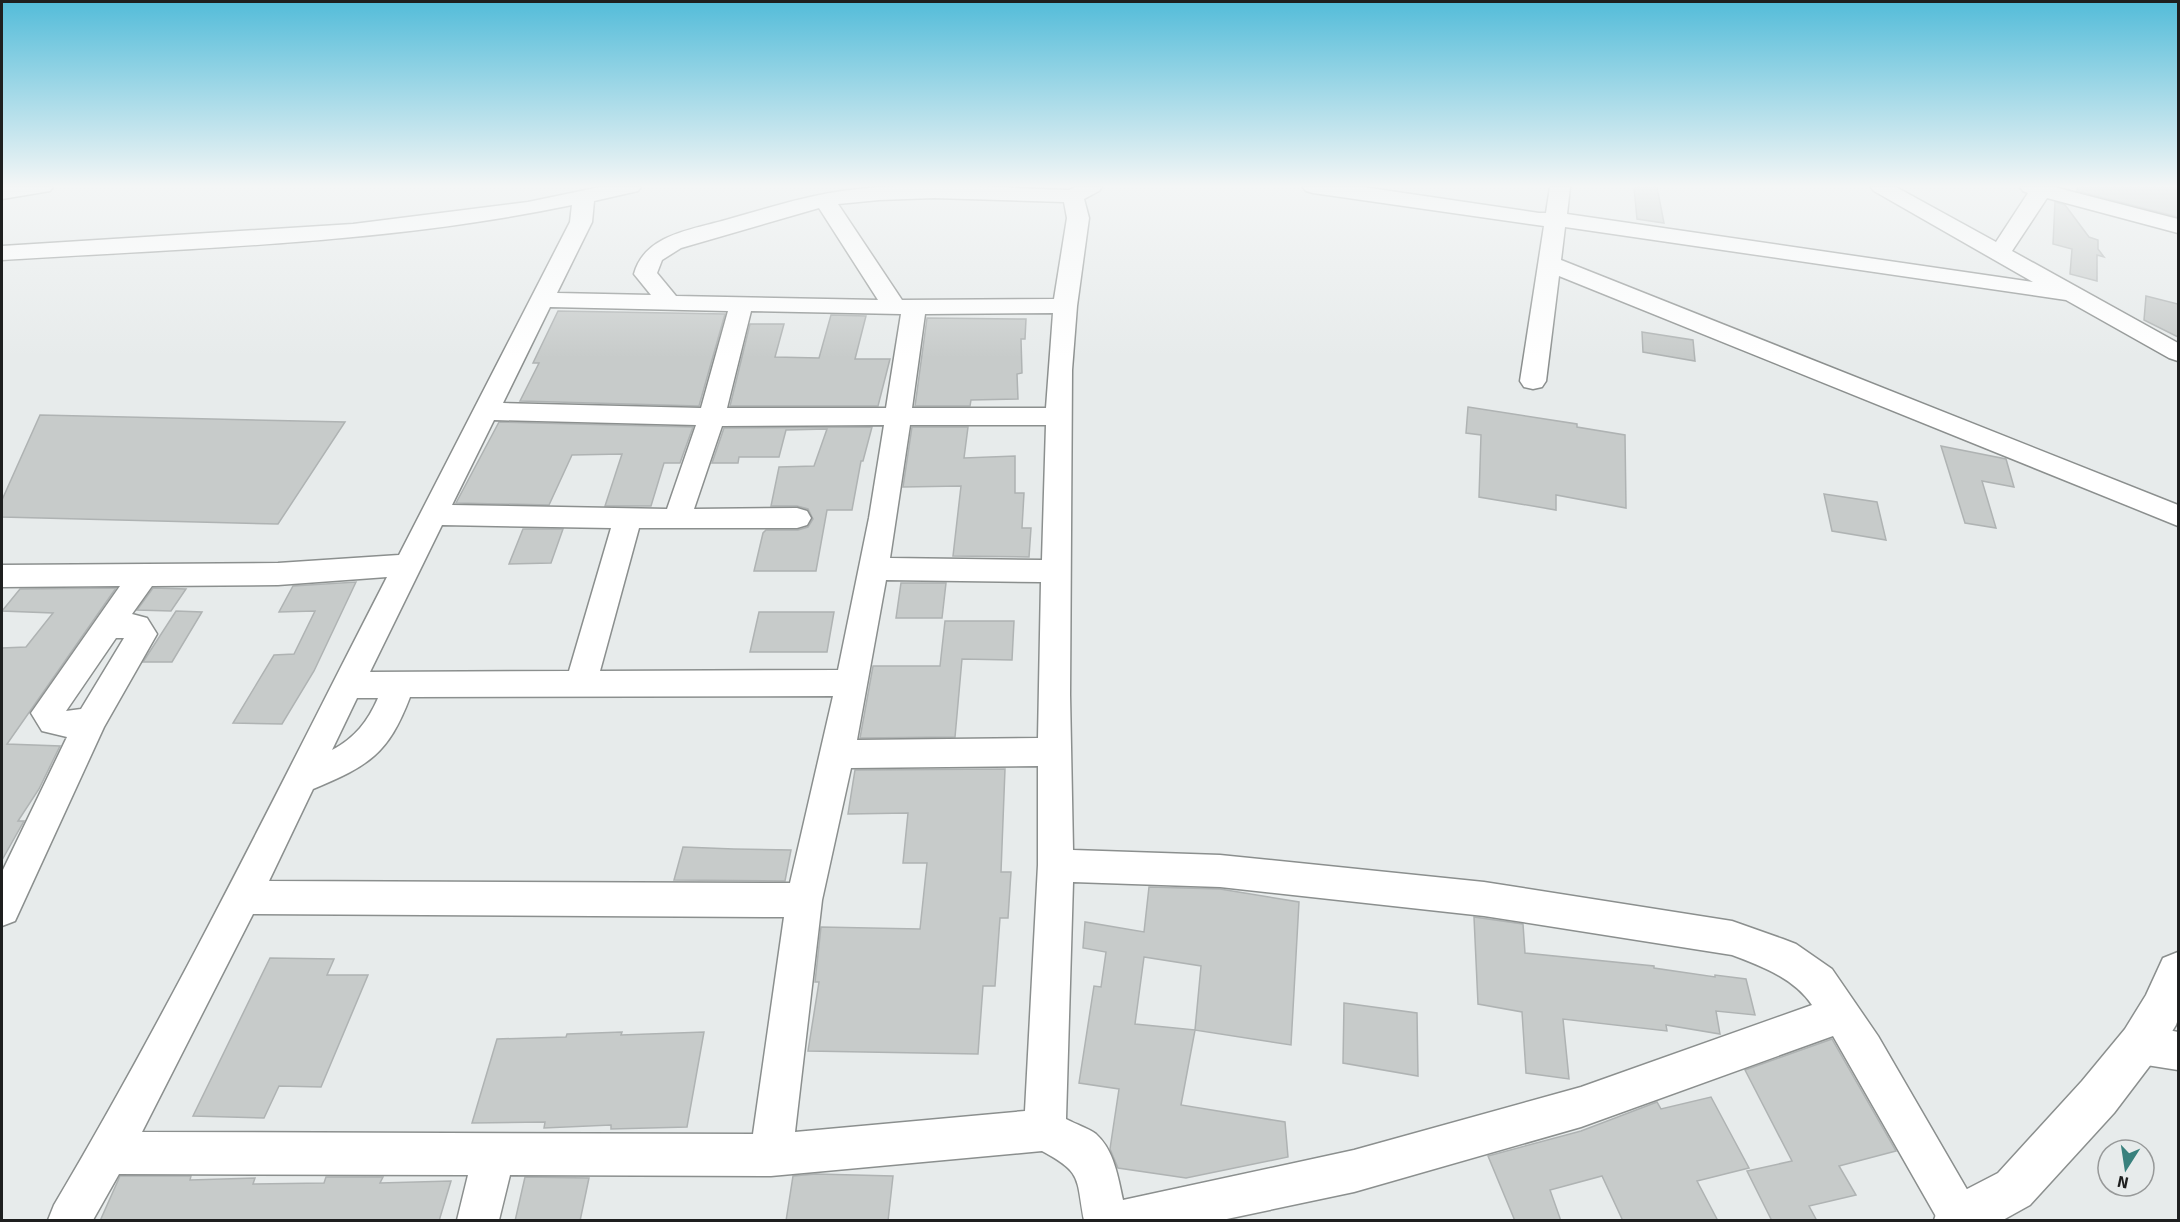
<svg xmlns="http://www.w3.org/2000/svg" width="2180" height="1222" viewBox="0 0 2180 1222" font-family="Signika,sans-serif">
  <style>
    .building { fill: #c7cbca; stroke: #afb3b3; stroke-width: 1.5; fill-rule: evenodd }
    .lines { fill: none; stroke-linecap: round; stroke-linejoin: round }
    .minor-casing { stroke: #8b8f8e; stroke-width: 3 }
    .highway-casing { stroke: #8b8f8e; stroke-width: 3 }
    .minor { fill: #fff; fill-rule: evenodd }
    .highway { fill: #fff; fill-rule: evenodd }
  </style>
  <rect width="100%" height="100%" fill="#e7ebeb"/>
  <g class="building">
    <path d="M1634,187H1657L1664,223L1637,219Z"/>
    <path d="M2078,187H2178V217L2077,191Z"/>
    <path d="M2055,202L2065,205L2089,237L2098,240V249L2104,257L2097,255V281L2070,274L2072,249L2053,244Z"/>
    <path d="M2146,296L2178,304V337L2144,320Z"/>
    <path d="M558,311L725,314L699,406L520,401L539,363H533Z"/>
    <path d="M831,315L866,316L855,359H890L878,406H730L750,324H784L775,357L819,358Z"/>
    <path d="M927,318L1026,319L1025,339H1021L1022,373L1017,374L1018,399L971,400L970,406H915Z"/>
    <path d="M1642,332L1693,340L1695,361L1643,352Z"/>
    <path d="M1468,407L1577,424V427L1625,435L1626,508L1556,495V510L1479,497L1481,435L1466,433Z"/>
    <path d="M40,415L345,422L278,524L2,517V500Z"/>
    <path d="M499,422L693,427L680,463H664L651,506H605L622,454L572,455L549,505L456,503Z"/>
    <path d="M872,427L863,461H861L852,510H827L816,571H754L763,533L766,530H798L808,527L813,519L808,509L797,506H771L779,467L814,466L827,429L786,430L779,457H739L738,463H712L724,428Z"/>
    <path d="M912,427H968L964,458L1015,456V493H1024L1022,528H1031L1029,557L953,556L961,486L903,487Z"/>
    <path d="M1941,446L2006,459L2014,487L1982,481L1996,528L1965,523Z"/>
    <path d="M1824,494L1877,502L1886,540L1832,531Z"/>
    <path d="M523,529H563L551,563L509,564Z"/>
    <path d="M356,582L314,671L282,724L233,723L274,655L294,654L315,611L279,612L293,586Z"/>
    <path d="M901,583H946L942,618H896Z"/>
    <path d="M116,588L7,744L60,746L39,789L18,821H24L2,860V648L26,647L53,613L2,611L20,589Z"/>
    <path d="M153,588L186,589L171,611L137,610Z"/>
    <path d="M176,611L202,612L172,662H143Z"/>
    <path d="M759,612H834L827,652H750Z"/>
    <path d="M945,621H1014L1012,660L962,659L955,737L860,738L873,666H940Z"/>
    <path d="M1005,769L1001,872H1011L1008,918H1000L995,986H983L978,1054L808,1051L819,982H815L821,927L920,929L927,863H903L908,813L848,814L855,770Z"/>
    <path d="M683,847L734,849L791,850L785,881L674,880Z"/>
    <path d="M1149,887L1220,889L1299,902L1291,1045L1195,1030L1181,1105L1285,1122L1288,1157L1186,1178L1118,1168L1110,1149L1119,1089L1079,1083L1094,986L1101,987L1106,952L1083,948L1085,922L1144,932ZM1144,957L1201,966L1195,1030L1135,1024Z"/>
    <path d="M1474,917L1523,924L1525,953L1654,966V968L1715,977V975L1746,979L1755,1015L1716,1011L1720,1034L1666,1025L1667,1031L1563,1019L1569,1079L1526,1073L1522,1012L1478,1004Z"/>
    <path d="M270,958L334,959L327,975H368L321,1087L279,1086L264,1118L193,1116Z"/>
    <path d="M1344,1003L1417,1013L1418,1076L1343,1063Z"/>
    <path d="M622,1032L621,1035L704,1032L687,1127L611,1129V1125L544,1128L545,1122L472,1123L497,1039L566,1037L567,1034Z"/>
    <path d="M1832,1039L1896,1151L1839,1166L1856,1195L1809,1206L1817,1221H1772L1747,1171L1792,1161L1745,1070Z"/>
    <path d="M1711,1097L1749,1168L1697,1181L1718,1221H1623L1602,1176L1550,1190L1561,1221H1515L1488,1156L1581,1131L1657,1102L1661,1109Z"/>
    <path d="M816,1174L893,1176L888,1221H786L793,1176Z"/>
    <path d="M120,1176H191L190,1180L255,1178L253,1184L324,1183L326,1177H383L380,1183L451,1181L439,1221H100Z"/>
    <path d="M525,1177L589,1178L580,1221H515Z"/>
  </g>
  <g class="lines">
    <defs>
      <g id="minor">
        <path d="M2,187H53L50,191L2,199Z"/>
        <path d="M600,187H641L638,191L594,201L592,222L557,293L651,295L634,274C644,236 689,230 722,221C765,209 807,195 850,190C922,181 997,188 1069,190L1075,187H1102L1099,191L1084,199L1089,218L1077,306L1072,370L1070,695L1073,850L1220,855L1484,882L1732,921L1783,939L1796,944L1832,969L1878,1036L1976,1205L1982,1220H1938L1833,1036L1581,1127L1354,1192L1222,1220H1084C1076,1178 1083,1173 1042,1151L771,1176L510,1175L499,1220H457L468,1175L119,1174L93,1220H48L54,1205C175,1001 279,787 387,577L278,585L152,586L132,614L147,618L157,634L104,727L15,921L2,926V872L67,737L42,731L31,713L120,586L2,587V565L278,563L399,555L570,222L572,205C385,244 192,248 2,260V246L353,224L528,202ZM934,198L1064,202L1067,218L1054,299L902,300L838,204L879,200ZM819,208L878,300L676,296L657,273L662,260L681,248ZM550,307L728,311L701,408L503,403ZM751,311L901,314L886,408H727ZM1053,313L1046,408H912L925,314ZM494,420L696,425L667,509L452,505ZM884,425L869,518L838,670L600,671L639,528H797L807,525L811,518L807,511L797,508L694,509L722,426ZM910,425H1046L1042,560L890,558ZM442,525L611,528L569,671L370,672ZM886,580L1041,582L1038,738L857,740ZM116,638H124L81,709L66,711ZM833,696L790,883L269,881L313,789C368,766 388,755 410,697ZM357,698H378C368,721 355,738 332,750ZM1038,766V865L1025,1111L795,1132L822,900L851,768ZM1073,882L1220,887L1484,916L1732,955C1761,966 1794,978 1812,1005L1581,1087L1354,1150L1123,1200C1118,1177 1114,1150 1096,1134C1088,1128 1075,1124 1066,1119ZM253,914L784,917L753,1134L142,1132Z"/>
        <path d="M1303,187H1363L1539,213H1546L1550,187H1570L1567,214L2033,282L1874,191L1871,187H1896L1996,242L2028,193L2023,191L2020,187H2054L2178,219V233L2047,198L2012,251L2178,343V361L2169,358L2066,300L1565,227L1561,260L2178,505V526L1559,276L1546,381L1542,387L1533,389L1524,387L1520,381L1544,226L1313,193L1306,191Z"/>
        <path d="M2140,1024L2178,1032V1070L2140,1064L2126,1058L2120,1044L2126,1030Z"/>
      </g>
      <path id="highway" d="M2178,952V1019L2176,1025L2155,1059L2114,1113L2030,1205L2003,1220H1934L1940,1203L1998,1173L2082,1081L2125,1029L2146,995L2163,958Z"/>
    </defs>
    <use href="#minor" class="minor-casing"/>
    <use href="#highway" class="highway-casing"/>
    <use href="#minor" class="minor"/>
    <use href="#highway" class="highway"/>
  </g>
  <linearGradient id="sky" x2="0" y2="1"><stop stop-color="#53bcd9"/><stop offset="0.52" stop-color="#f4f6f6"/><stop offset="1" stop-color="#f4f6f6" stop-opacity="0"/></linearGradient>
  <rect width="2180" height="358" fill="url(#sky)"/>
  <rect width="2180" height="1222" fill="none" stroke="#1e1f1f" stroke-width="6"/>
  <g transform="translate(2126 1168) rotate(192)"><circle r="28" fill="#e7ebeb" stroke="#979999" stroke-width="1.5"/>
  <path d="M0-4.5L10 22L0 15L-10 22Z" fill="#39817d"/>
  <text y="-9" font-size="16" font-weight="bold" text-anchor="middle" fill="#1e1f1f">N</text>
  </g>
</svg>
